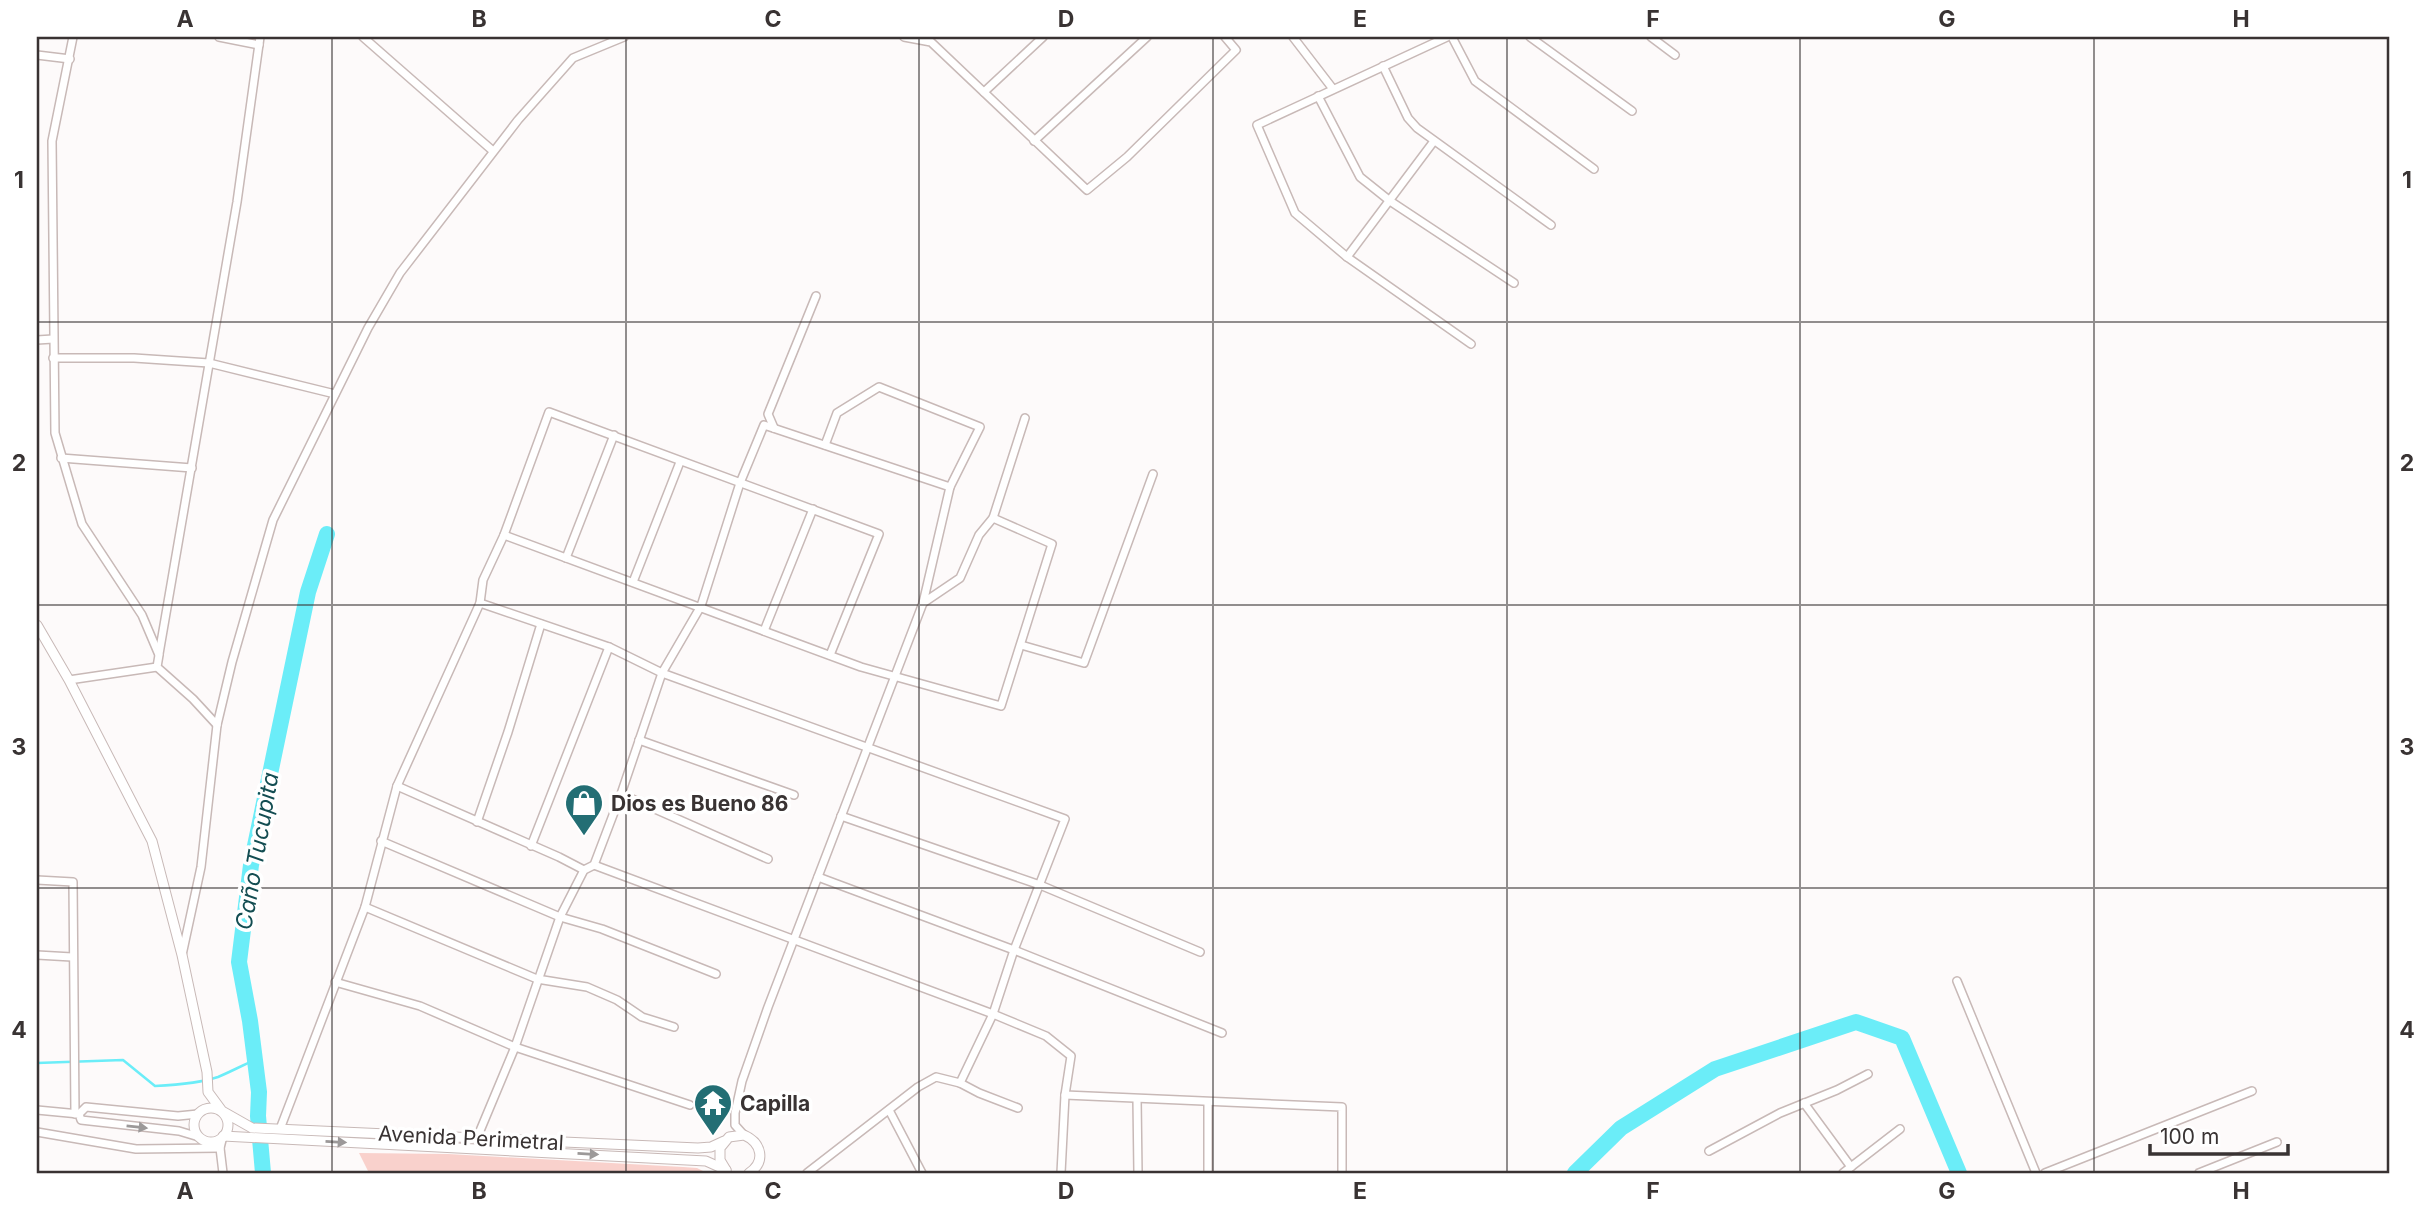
<svg xmlns="http://www.w3.org/2000/svg" width="2426" height="1210" viewBox="0 0 2426 1210" font-family="Inter,sans-serif">
  <style>
    .green { fill: #f9d1cc }
    .lines { fill: none; stroke-linecap: round; stroke-linejoin: round }
    .stream { stroke: #6bedf8; stroke-width: 2.5 }
    .river { stroke: #6bedf8; stroke-width: 16 }
    .minor-casing { stroke: #c8b9b7; stroke-width: 10 }
    .tertiary-casing { stroke: #c8b9b7; stroke-width: 11 }
    .minor { stroke: #fff; stroke-width: 7 }
    .tertiary { stroke: #fff; stroke-width: 9 }
    .oneway { fill: #9c9999 }
    .grid { fill: none; stroke: #393333; stroke-width: 2; stroke-opacity: 0.55 }
    .labels { text-anchor: middle; dominant-baseline: central; stroke-width: 7; stroke-linejoin: round; paint-order: stroke }
    .poi-label { font-size: 21px; font-weight: bold; fill: #393333; stroke: #fff; text-anchor: start }
    .street-label { font-size: 21px; fill: #393333; stroke: #fff }
    .water-label { font-size: 23px; font-style: italic; fill: #134d52; stroke: #fff }
    .neatline { fill: none; stroke: #393333; stroke-width: 2.5 }
    .grid-label { font-size: 23px; text-anchor: middle; font-weight: bold; fill: #393333 }
  </style>
  <rect width="100%" height="100%" fill="#fdfafa"/>
  <path class="green" d="M359,1153L448,1154L683,1167L697,1168L707,1173H369Z"/>
  <g class="lines">
    <path class="stream" d="M37,1063L123,1060L155,1086C174,1085 201,1083 218,1077C230,1072 243,1065 255,1060"/>
    <g class="river">
      <path d="M263,1173L258,1116L259,1092L250,1021L239,962L251,865L308,592L327,534"/>
      <path d="M1575,1173L1621,1128L1715,1069L1856,1022L1902,1038L1959,1173"/>
    </g>
    <defs>
      <g id="minor">
        <path d="M73,37L52,141L55,433L82,524L142,615L159,655L157,667L193,699L217,725"/>
        <path d="M219,37L259,45"/>
        <path d="M363,37L493,151"/>
        <path d="M904,37L931,42L1087,190L1127,157L1236,50L1225,37"/>
        <path d="M1293,37L1333,89"/>
        <path d="M1447,37L1257,125L1295,213L1347,257L1471,344"/>
        <path d="M1452,37L1475,81L1594,169"/>
        <path d="M1530,37L1632,111"/>
        <path d="M1651,37L1675,55"/>
        <path d="M37,55L70,59"/>
        <path d="M1383,66L1408,118L1417,128L1551,225"/>
        <path d="M984,92L1043,37"/>
        <path d="M1318,96L1360,177L1390,201L1514,283"/>
        <path d="M1034,141L1147,37"/>
        <path d="M1347,257L1434,141"/>
        <path d="M37,340L53,339"/>
        <path d="M53,358H134L209,363L335,394"/>
        <path d="M774,428L768,414L816,296"/>
        <path d="M825,445L837,413L879,387L980,427L950,487"/>
        <path d="M61,458L192,468"/>
        <path d="M504,535L861,667L1001,706L1052,544L993,518"/>
        <path d="M566,558L614,435"/>
        <path d="M633,582L680,462"/>
        <path d="M480,603L609,647L662,673L1065,819L1014,950L993,1014L960,1083"/>
        <path d="M764,631L813,509"/>
        <path d="M1021,645L1084,663L1153,474"/>
        <path d="M159,654L237,202L260,37"/>
        <path d="M69,680L157,667"/>
        <path d="M639,740L794,795"/>
        <path d="M397,786L559,857L584,870"/>
        <path d="M621,794L768,859"/>
        <path d="M841,816L1040,885L1200,952"/>
        <path d="M477,822L508,732L541,624"/>
        <path d="M381,841L560,917L602,929L716,974"/>
        <path d="M531,846L609,647"/>
        <path d="M594,865L993,1014L1046,1036L1071,1056L1065,1095L1061,1173"/>
        <path d="M818,877L1014,950L1222,1033"/>
        <path d="M37,880L73,882L75,1114"/>
        <path d="M365,907L537,979L587,987L617,1000L642,1017L674,1027"/>
        <path d="M37,955L72,957"/>
        <path d="M182,955L201,867L217,725L232,662L273,520L368,328L400,273L518,120L573,58L624,37"/>
        <path d="M1957,981L2036,1173"/>
        <path d="M335,982L420,1006L515,1047L690,1105"/>
        <path d="M1065,1095L1342,1107V1173"/>
        <path d="M1137,1099L1138,1173"/>
        <path d="M1804,1103L1851,1167"/>
        <path d="M37,1110L79,1114L81,1120L179,1131L199,1137"/>
        <path d="M889,1110L922,1173"/>
        <path d="M79,1114L86,1107L178,1116L198,1114"/>
        <path d="M280,1129L365,907L397,786L480,603L483,580L504,535L549,412L879,534L830,655"/>
        <path d="M37,1132L136,1149L220,1148"/>
        <path d="M744,1135L735,1125V1113L742,1081L768,1007L923,603"/>
        <path d="M477,1138L515,1047L560,917L584,870L594,865L621,794L662,673L701,606L740,483L764,425L950,487L923,603L960,578L979,535L993,518L1025,418"/>
        <path d="M1709,1151L1780,1113L1837,1090L1868,1074"/>
        <path d="M223,1173L220,1148L223,1136"/>
        <path d="M807,1173L918,1087L936,1077L960,1083L979,1093L1018,1108"/>
        <path d="M1208,1173V1102"/>
        <path d="M1843,1173L1900,1129"/>
        <path d="M2045,1173L2252,1091"/>
        <path d="M2199,1173L2277,1142"/>
      </g>
      <g id="tertiary">
        <path d="M37,625L69,680L152,841L182,955L207,1072L208,1092L222,1111L252,1128L698,1148L711,1147L724,1141"/>
        <circle cx="211" cy="1125" r="17"/>
        <path d="M223,1136L706,1161L726,1170"/>
        <path d="M726,1170L720,1160V1148L729,1137L744,1135C762,1143 766,1162 749,1173"/>
      </g>
    </defs>
    <use href="#minor" class="minor-casing"/>
    <use href="#tertiary" class="tertiary-casing"/>
    <use href="#minor" class="minor"/>
    <use href="#tertiary" class="tertiary"/>
  </g>
  <defs><path id="oneway-solid" d="M-6-.8H1V-3.2L6.5 0L1 3.2V.8H-6Z" transform="scale(1.75)"/></defs>
  <g class="oneway">
    <use href="#oneway-solid" transform="translate(137 1127) rotate(6)"/>
    <use href="#oneway-solid" transform="translate(336 1142) rotate(3)"/>
    <use href="#oneway-solid" transform="translate(588 1154) rotate(3)"/>
  </g>
  <path class="grid" d="M332,37V1173M626,37V1173M919,37V1173M1213,37V1173M1507,37V1173M1800,37V1173M2094,37V1173M37,322H2389M37,605H2389M37,888H2389"/>
  <defs>
    <symbol id="shop-pin" viewBox="-11 -11 22 30"><path d="M0 17L-7.5 6A9.5 9.5 0 1 1 7.5 6Z" fill="#236e74" stroke="#fff"/><path d="M-5-2.5h2.3a2.7 3.5 0 0 1 5.4 0H5L5.5 6h-11ZM-1.5-2.5h3a1.5 2.3 0 0 0-3 0Z" fill="#fff"/></symbol>
    <symbol id="temple-pin" viewBox="-11 -11 22 30"><path d="M0 17L-7.5 6A9.5 9.5 0 1 1 7.5 6Z" fill="#236e74" stroke="#fff"/><path d="M0-6L5-2H3V0L6.5 2.5H4V6H1.5V3h-3V6H-4V2.5H-6.5L-3 0V-2H-5Z" fill="#fff"/></symbol>
  </defs>
  <g fill-rule="evenodd">
    <use href="#shop-pin" x="562" y="781" width="44" height="60"/>
    <use href="#temple-pin" x="691" y="1081" width="44" height="60"/>
  </g>
  <g class="labels">
    <g class="poi-label">
      <text x="611" y="803">Dios es Bueno 86</text>
      <text x="740" y="1103">Capilla</text>
    </g>
    <g class="street-label">
      <text transform="translate(471 1138) rotate(3)">Avenida Perimetral</text>
    </g>
    <g class="water-label">
      <text transform="translate(257 851) rotate(-80)">Caño Tucupita</text>
    </g>
  </g>
  <rect width="2426" height="1210" fill="none" stroke="#ffffff" stroke-width="77"/>
  <path d="M2150 1144v10h138v-10" fill="none" stroke="#393333" stroke-width="3.5"/>
  <text x="2160" y="1144" font-size="21" fill="#393333" stroke="#ffffff" stroke-width="5" paint-order="stroke">100 m</text>
  <rect x="38" y="38" width="2350" height="1134" class="neatline"/>
  <g class="grid-label">
    <text x="185" y="27">A</text>
    <text x="479" y="27">B</text>
    <text x="773" y="27">C</text>
    <text x="1066" y="27">D</text>
    <text x="1360" y="27">E</text>
    <text x="1653" y="27">F</text>
    <text x="1947" y="27">G</text>
    <text x="2241" y="27">H</text>
    <text x="19" y="188">1</text>
    <text x="2407" y="188">1</text>
    <text x="19" y="471">2</text>
    <text x="2407" y="471">2</text>
    <text x="19" y="755">3</text>
    <text x="2407" y="755">3</text>
    <text x="19" y="1038">4</text>
    <text x="2407" y="1038">4</text>
    <text x="185" y="1199">A</text>
    <text x="479" y="1199">B</text>
    <text x="773" y="1199">C</text>
    <text x="1066" y="1199">D</text>
    <text x="1360" y="1199">E</text>
    <text x="1653" y="1199">F</text>
    <text x="1947" y="1199">G</text>
    <text x="2241" y="1199">H</text>
  </g>
</svg>
